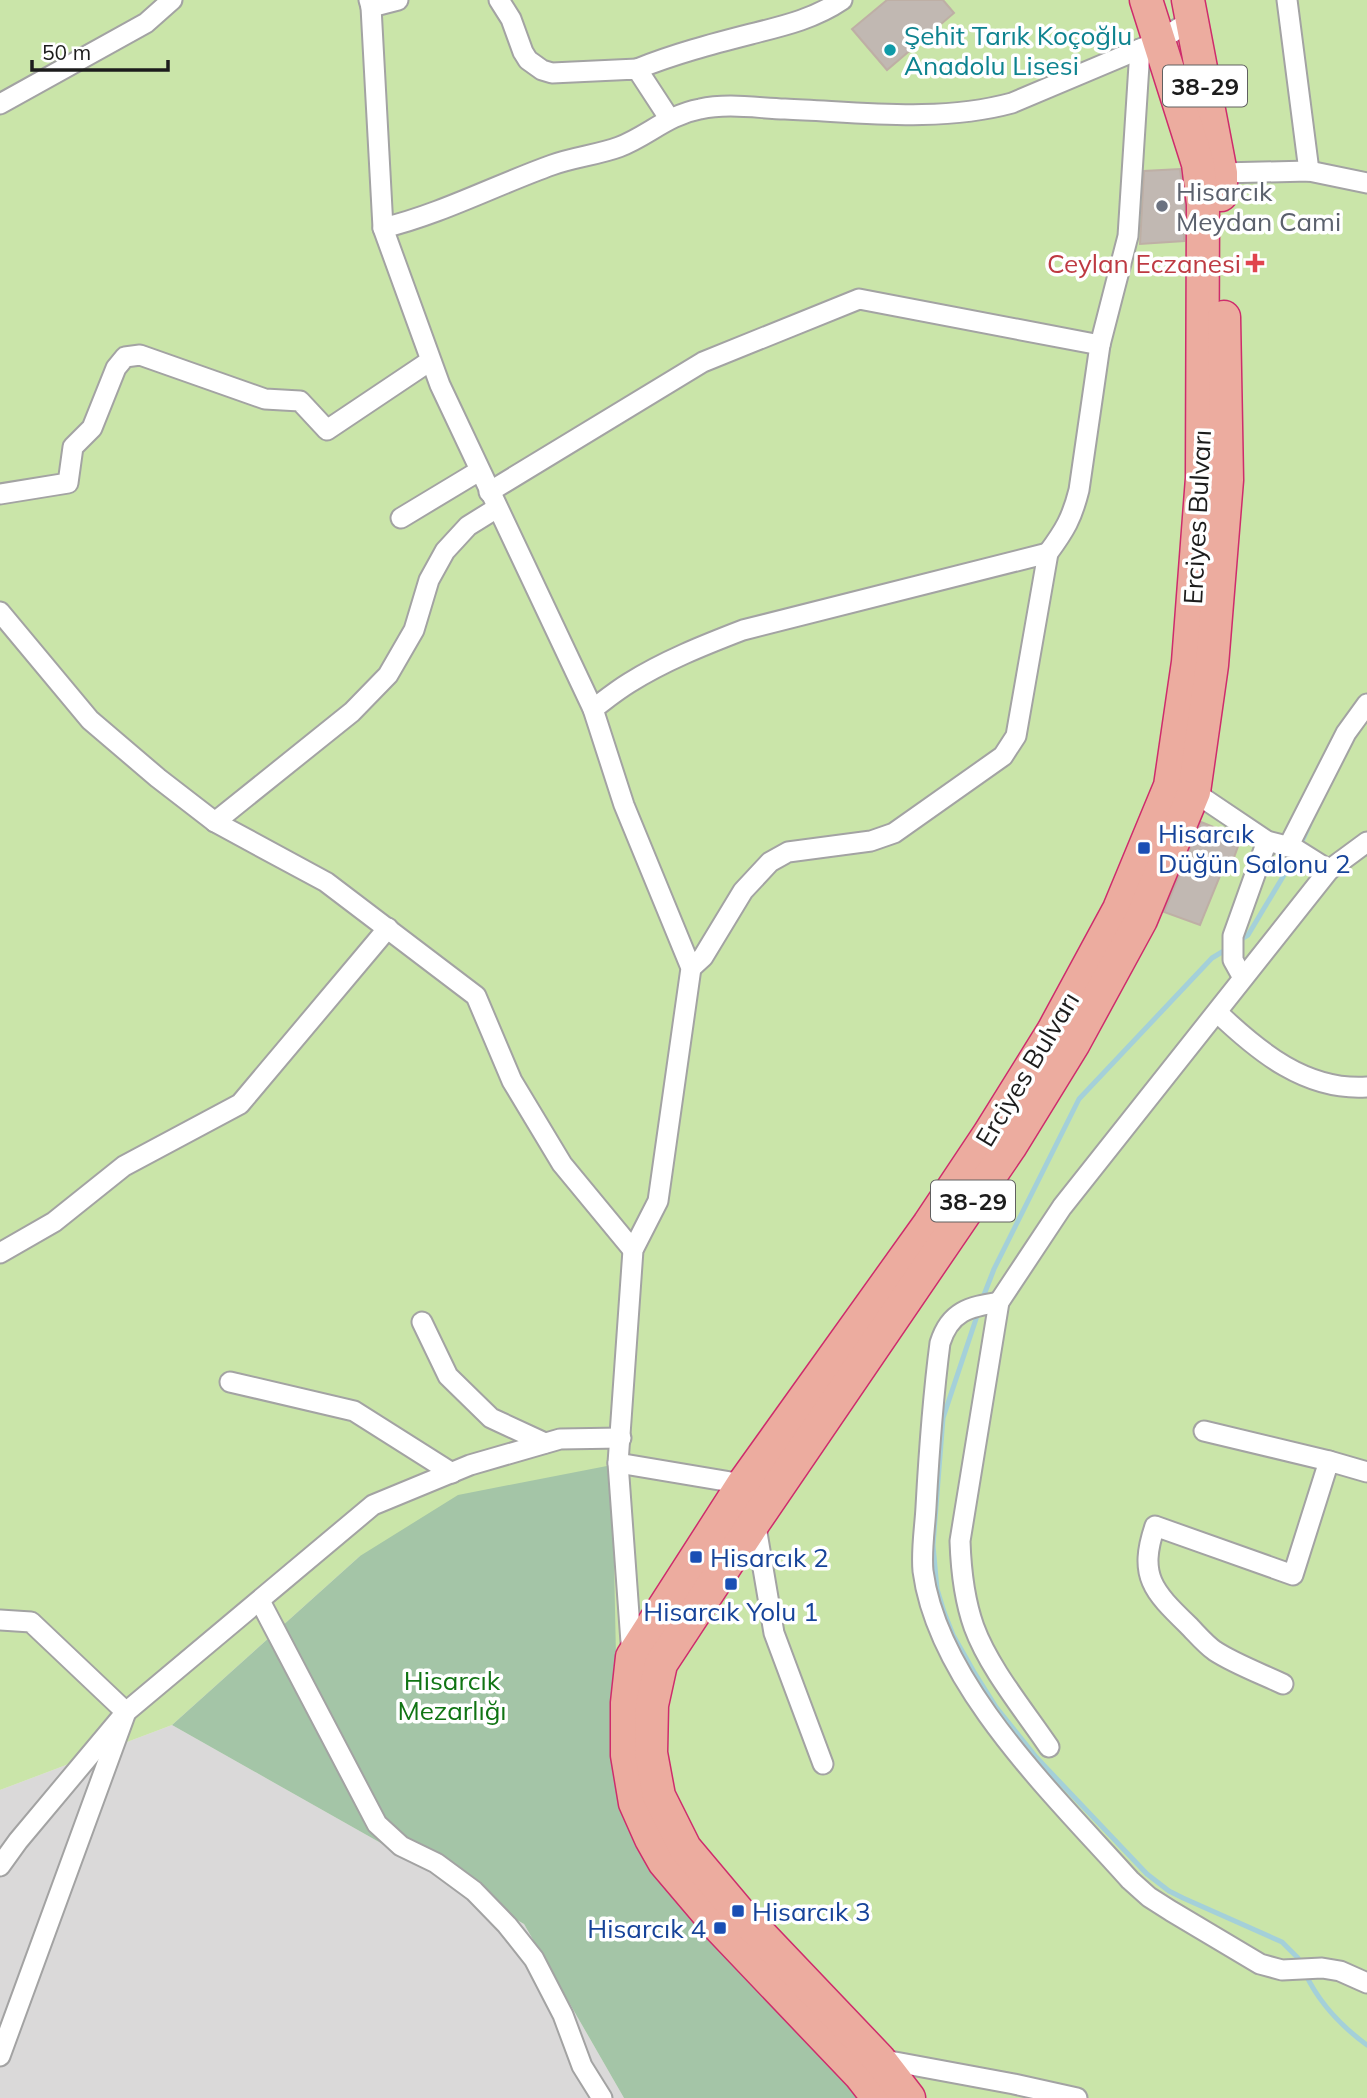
<svg xmlns="http://www.w3.org/2000/svg" width="1367" height="2098" viewBox="0 0 1367 2098" font-family="Mulish,sans-serif">
  <style>
    .residential { fill: #dad9d9 }
    .grass { fill: #cae5a9 }
    .cemetery { fill: #a4c5a7 }
    .lines { fill: none; stroke-linecap: round; stroke-linejoin: round }
    .stream { stroke: #a4d0d9; stroke-width: 5 }
    .building { fill: #c1b8b2; stroke: #beafa5; stroke-width: 2 }
    .minor-casing { stroke: #a3a3a3; stroke-width: 23 }
    .trunk-casing { stroke: #ce2c6c; stroke-width: 35 }
    .minor { stroke: #fff; stroke-width: 19 }
    .trunk { stroke: #ecac9f; stroke-width: 32 }
    .culture-dot { fill: #0f9aa8; stroke: #fff; stroke-width: 2.5 }
    .worship-dot { fill: #6b7280; stroke: #fff; stroke-width: 2.5 }
    .health-dot { fill: #e0444e; stroke: #fff; stroke-width: 2.5 }
    .transit-dot { fill: #1a4fb4; stroke: #fff; stroke-width: 2.5 }
    .labels { text-anchor: middle; dominant-baseline: central; stroke-width: 7; stroke-linejoin: round; paint-order: stroke }
    .shield { fill: #fff; stroke: #606060; stroke-width: 2 }
    .shield-label { font-size: 24px; font-weight: bold; fill: #1c1c1c }
    .culture-label { font-size: 26px; fill: #0d838f; stroke: #fff; text-anchor: start }
    .worship-label { font-size: 26px; fill: #5b616d; stroke: #fff; text-anchor: start }
    .health-label { font-size: 26px; fill: #be3a42; stroke: #fff; text-anchor: end }
    .street-label { font-size: 26px; fill: #1c1c1c; stroke: #fff }
    .transit-label { font-size: 26px; fill: #164399; stroke: #fff; text-anchor: start }
    .park-label { font-size: 26px; fill: #107413; stroke: #fff }
  </style>
  <rect width="100%" height="100%" fill="#ede9e2"/>
  <path class="residential" d="M172,1725L524,1924L624,2098H0V1790Z"/>
  <path class="grass" d="M0,0H1367V2098H863L360,1556L172,1725L0,1790Z"/>
  <path class="cemetery" d="M612,1465L618,1753L863,2098H624L524,1924L172,1725L360,1556L458,1495Z"/>
  <g class="lines">
    <g class="stream">
      <path d="M1300,846L1309,826"/>
      <path d="M1238,941L1248,935L1296,855"/>
      <path d="M982,1300L994,1269L1079,1099L1212,958L1227,949"/>
      <path d="M978,1313L943,1418L933,1545L937,1589L944,1612L953,1635L974,1672L996,1707L1036,1757L1147,1874L1169,1891L1183,1898L1282,1942L1298,1958L1301,1966"/>
      <path d="M1306,1975C1320,2004 1341,2026 1367,2045"/>
    </g>
  </g>
  <g class="building">
    <path d="M887,0H943L954,13L887,70L852,29Z"/>
    <path d="M1180,169L1185,205L1184,241L1140,244L1144,171Z"/>
    <path d="M1201,822L1241,838L1232,863L1226,861L1200,925L1164,912Z"/>
  </g>
  <g class="lines">
    <defs>
      <g id="minor">
        <path d="M369,0L371,7L383,228L440,385L593,709L624,805L691,968L658,1201L633,1250L618,1463L632,1656"/>
        <path d="M499,0L511,19L523,52L528,60L542,70L552,73L637,69L669,118"/>
        <path d="M1287,0L1309,171"/>
        <path d="M371,7L398,0"/>
        <path d="M637,69C674,54 712,44 751,34C783,26 814,19 842,0"/>
        <path d="M0,104L146,23L172,0"/>
        <path d="M1221,173L1309,171L1367,183"/>
        <path d="M383,228C441,214 496,185 552,165C574,157 597,155 619,147C648,136 667,115 700,109C727,103 757,108 785,109C860,112 938,123 1012,103L1159,41L1193,19"/>
        <path d="M489,492L703,362L859,299L1100,345"/>
        <path d="M0,494L68,483L73,447L92,428L116,368L125,357L140,355L265,399L300,401L327,430L430,361"/>
        <path d="M401,518L479,471"/>
        <path d="M0,612L90,720L158,778L215,822L326,882L476,996L512,1081L562,1164L633,1250"/>
        <path d="M593,709C605,700 616,691 629,683C664,661 704,645 743,630L1048,553"/>
        <path d="M1194,792L1267,841L1294,848L1329,870L1367,842"/>
        <path d="M215,822L352,712L388,675L414,630L429,580L445,551L468,526L497,508"/>
        <path d="M1288,847L1346,733L1367,704"/>
        <path d="M691,968L703,957L743,891L770,862L788,852L871,841L894,833L1003,756L1016,736L1048,553C1065,530 1072,518 1079,490L1100,345L1128,236L1140,49"/>
        <path d="M1243,978L1233,960V936L1267,841"/>
        <path d="M1218,1013C1259,1052 1306,1091 1367,1087"/>
        <path d="M0,1253L54,1222L124,1166L240,1104L388,928"/>
        <path d="M999,1302C969,1307 950,1311 940,1343C933,1397 929,1452 926,1507C925,1527 921,1550 923,1571C938,1685 1056,1797 1130,1880L1149,1897L1171,1911L1260,1964L1282,1970L1322,1968L1340,1971L1367,1983"/>
        <path d="M422,1322L448,1376L491,1418L545,1443"/>
        <path d="M230,1382L354,1411L452,1473"/>
        <path d="M1204,1431L1329,1461"/>
        <path d="M618,1463L743,1484"/>
        <path d="M755,1521L774,1633L823,1764"/>
        <path d="M260,1601L377,1824L401,1846L436,1863L474,1891L507,1925L534,1959L563,2015L582,2066L602,2098"/>
        <path d="M0,1620L31,1622L126,1712L0,2056"/>
        <path d="M1283,1684C1262,1674 1235,1664 1215,1651C1205,1644 1196,1633 1188,1625C1153,1591 1138,1576 1155,1526L1293,1575L1329,1461L1367,1472"/>
        <path d="M1049,1747C1024,1710 989,1668 974,1627C964,1599 961,1571 960,1541L999,1302L1062,1207L1329,870"/>
        <path d="M0,1866L18,1841L126,1712L373,1505L470,1465L560,1439L621,1438"/>
        <path d="M879,2059L1014,2084L1077,2098"/>
      </g>
      <g id="trunk">
        <path d="M1188,0L1221,173V195"/>
        <path d="M878,2098L860,2075L720,1928L664,1862L651,1839L635,1803L627,1755V1703L632,1657L743,1484L929,1224L989,1134L1053,1031L1119,909L1170,786L1188,662L1202,478L1203,204L1198,164L1146,0"/>
        <path d="M909,2098L879,2059L738,1911L685,1848L659,1796L651,1753L652,1705L661,1664L755,1521L1010,1147L1074,1043L1141,920L1194,792L1212,665L1227,480L1224,317"/>
      </g>
    </defs>
    <use href="#minor" class="minor-casing"/>
    <use href="#trunk" class="trunk-casing"/>
    <use href="#minor" class="minor"/>
    <use href="#trunk" class="trunk"/>
  </g>
  <circle class="culture-dot" cx="890" cy="50" r="7"/>
  <circle class="worship-dot" cx="1162" cy="206" r="7"/>
  <path class="health-dot" d="M1251.5 252.5h7v7h7v7h-7v7h-7v-7h-7v-7h7z"/>
  <g class="transit-dot">
    <rect x="1137" y="841" width="14" height="14" rx="3.5"/>
    <rect x="689" y="1550" width="14" height="14" rx="3.5"/>
    <rect x="724" y="1577" width="14" height="14" rx="3.5"/>
    <rect x="731" y="1904" width="14" height="14" rx="3.5"/>
    <rect x="713" y="1921" width="14" height="14" rx="3.5"/>
  </g>
  <g class="labels">
    <g class="shield">
      <rect x="1163" y="65.5" width="84" height="41" rx="5"/>
      <rect x="931" y="1180.5" width="84" height="41" rx="5"/>
    </g>
    <g class="shield-label">
      <text x="1205" y="86">38-29</text>
      <text x="973" y="1201">38-29</text>
    </g>
    <g class="culture-label">
      <text x="904" y="35">Şehit Tarık Koçoğlu<tspan x="904" dy="30">Anadolu Lisesi</tspan></text>
    </g>
    <g class="worship-label">
      <text x="1176" y="191">Hisarcık<tspan x="1176" dy="30">Meydan Cami</tspan></text>
    </g>
    <g class="health-label">
      <text x="1241" y="263">Ceylan Eczanesi</text>
    </g>
    <g class="street-label">
      <text transform="translate(1197 517) rotate(-87)">Erciyes Bulvarı</text>
      <text transform="translate(1027 1069) rotate(-59)">Erciyes Bulvarı</text>
    </g>
    <g class="transit-label">
      <text x="1158" y="833">Hisarcık<tspan x="1158" dy="30">Düğün Salonu 2</tspan></text>
      <text x="710" y="1557">Hisarcık 2</text>
      <text x="731" y="1611" text-anchor="middle">Hisarcık Yolu 1</text>
      <text x="752" y="1911">Hisarcık 3</text>
      <text x="706" y="1928" text-anchor="end">Hisarcık 4</text>
    </g>
    <g class="park-label">
      <text x="452" y="1680">Hisarcık<tspan x="452" dy="30">Mezarlığı</tspan></text>
    </g>
  </g>
  <path d="M32 60v10h136v-10" fill="none" stroke="#1c1c1c" stroke-width="3.5"/>
  <text x="42" y="60" font-size="21" fill="#1c1c1c" stroke="#ffffff" stroke-width="5" paint-order="stroke">50 m</text>
</svg>
